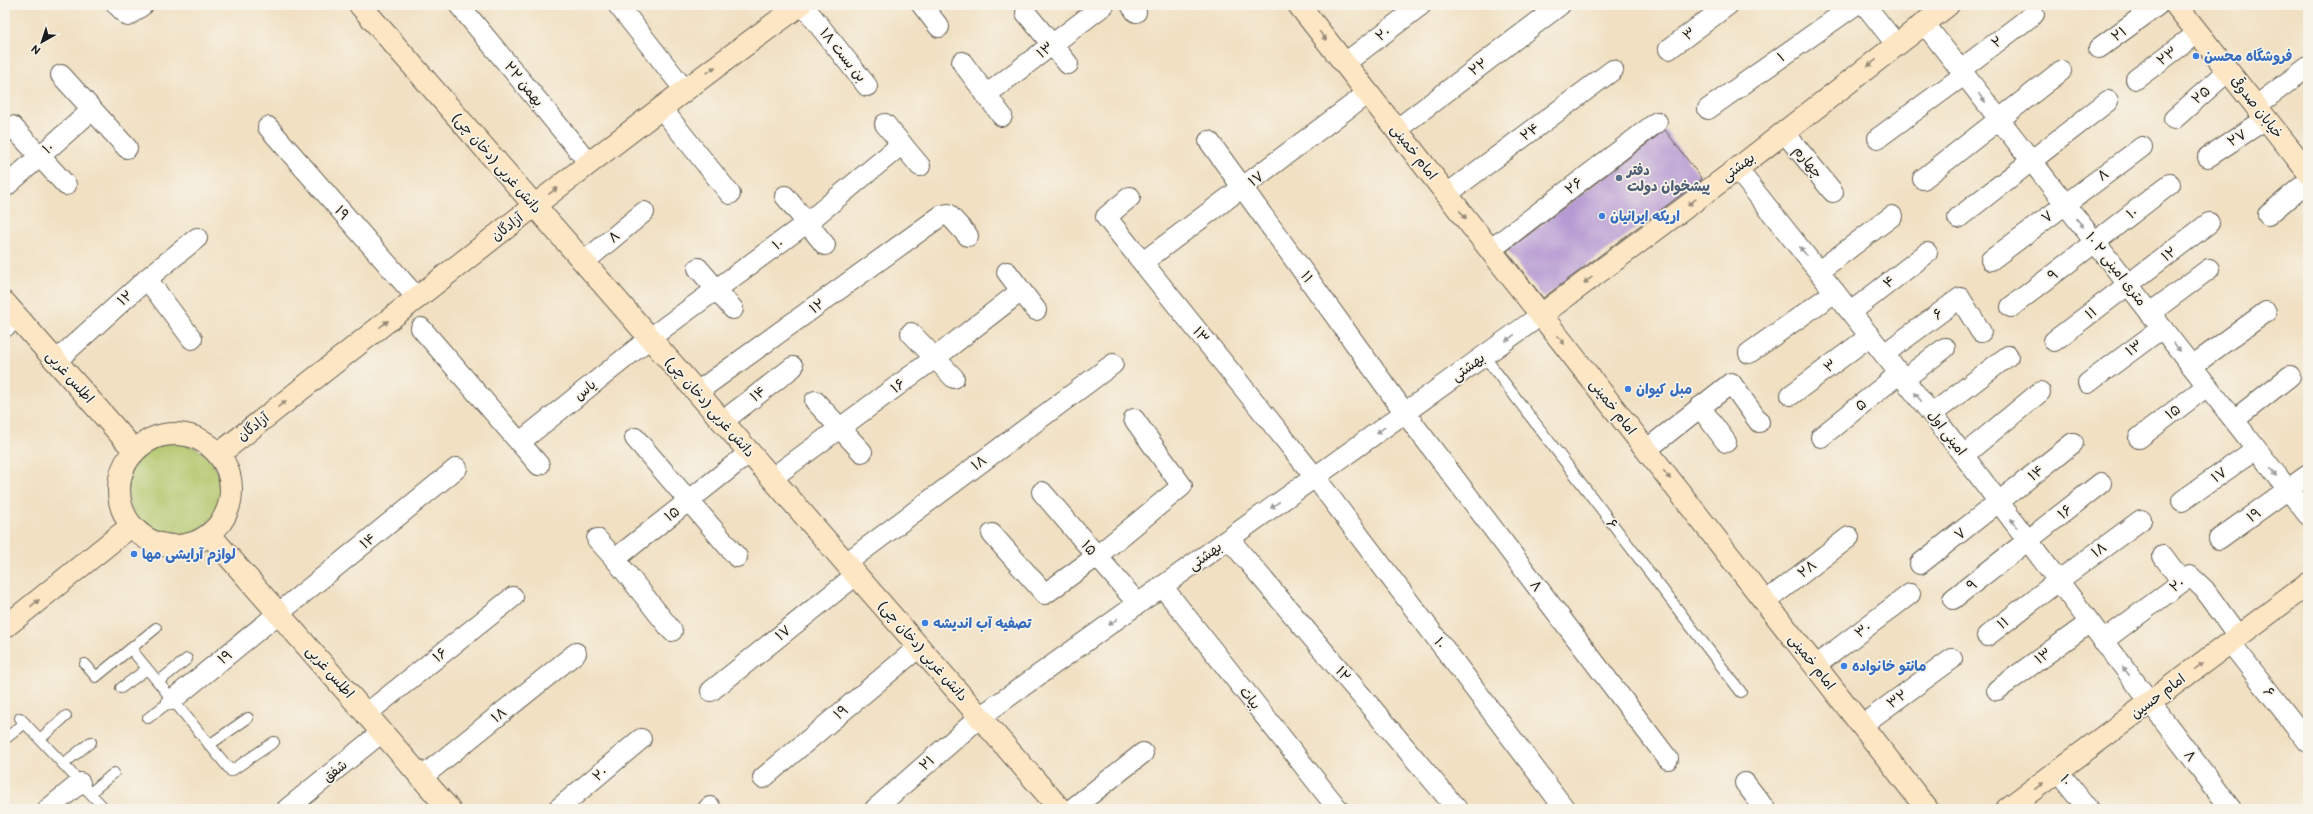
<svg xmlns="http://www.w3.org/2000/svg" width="2313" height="814" viewBox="0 0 2313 814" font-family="'Balsamiq Sans','Playpen Sans Arabic',sans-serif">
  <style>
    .green { fill: #b1c66a; stroke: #667143 }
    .building { fill: #b69ad3 }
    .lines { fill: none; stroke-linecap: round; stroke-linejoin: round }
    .lane-casing { stroke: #676156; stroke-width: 12 }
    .street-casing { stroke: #676156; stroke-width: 22 }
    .secondary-casing { stroke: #676156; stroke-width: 24 }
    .lane { stroke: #fff; stroke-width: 10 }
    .street { stroke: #fff; stroke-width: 20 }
    .secondary { stroke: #fce6c4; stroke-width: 22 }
    .oneway { fill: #978b78 }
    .oneway2 { fill: #999 }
    .shop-dot { fill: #3f7fe0; stroke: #f7f3e8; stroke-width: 1.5 }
    .service-dot { fill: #5c6f8a; stroke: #f7f3e8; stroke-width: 1.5 }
    .labels { text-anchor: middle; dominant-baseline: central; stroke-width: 3.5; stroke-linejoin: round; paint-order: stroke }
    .street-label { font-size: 14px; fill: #1c1c1c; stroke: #f7f3e8 }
    .shop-label { font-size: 14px; font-weight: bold; fill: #366cbe; stroke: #f7f3e8; text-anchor: start }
    .service-label { font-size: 14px; font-weight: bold; fill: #4e5e75; stroke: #f7f3e8; text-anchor: start }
  </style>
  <rect width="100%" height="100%" fill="#f7f3e8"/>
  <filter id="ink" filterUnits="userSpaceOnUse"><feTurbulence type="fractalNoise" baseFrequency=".025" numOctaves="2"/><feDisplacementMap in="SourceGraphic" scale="8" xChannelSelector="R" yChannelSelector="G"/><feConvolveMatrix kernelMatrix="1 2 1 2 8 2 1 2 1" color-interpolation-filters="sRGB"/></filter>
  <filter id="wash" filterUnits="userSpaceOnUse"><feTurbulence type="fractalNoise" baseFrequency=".012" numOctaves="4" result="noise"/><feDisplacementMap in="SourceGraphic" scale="16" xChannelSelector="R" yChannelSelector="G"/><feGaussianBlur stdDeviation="0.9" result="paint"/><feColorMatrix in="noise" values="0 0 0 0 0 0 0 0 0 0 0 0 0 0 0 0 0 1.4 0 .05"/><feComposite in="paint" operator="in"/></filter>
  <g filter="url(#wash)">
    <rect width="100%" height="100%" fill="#f1e0c2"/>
    <circle class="green" cx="174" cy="490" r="47"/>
    <g id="blocks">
      <path class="building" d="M1665,130L1702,179L1543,298L1507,251Z"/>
    </g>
  </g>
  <g filter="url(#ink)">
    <use href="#blocks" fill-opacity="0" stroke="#676156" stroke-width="1"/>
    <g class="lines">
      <defs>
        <g id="lane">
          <path d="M5,333L21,321"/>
          <path d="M1484,356L1741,692"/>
          <path d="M131,649L231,771L274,742"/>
          <path d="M85,664L96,677L156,628"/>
          <path d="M158,682L187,659"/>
          <path d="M121,688L147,669"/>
          <path d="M20,718L105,809"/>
          <path d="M148,718L172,700"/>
          <path d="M5,739L25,723"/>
          <path d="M40,739L66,716"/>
          <path d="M209,745L248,718"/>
          <path d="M63,764L91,742"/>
          <path d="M90,793L114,773"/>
        </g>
        <g id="street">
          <path d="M117,5L128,16L143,5"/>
          <path d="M459,5L589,163"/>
          <path d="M618,5L684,89"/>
          <path d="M803,5L867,86"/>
          <path d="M922,5L939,27"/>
          <path d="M1131,5L1136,12"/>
          <path d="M1865,5L1896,44"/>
          <path d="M1026,13L1068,64"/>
          <path d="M1924,23L2308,515"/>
          <path d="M2099,48L2158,5"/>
          <path d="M1669,49L1728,5"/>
          <path d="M962,62L1002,116"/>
          <path d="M1345,63L1421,5"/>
          <path d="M1960,70L2034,14"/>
          <path d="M61,75L127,148"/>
          <path d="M2136,79L2198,33"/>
          <path d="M986,95L1104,5"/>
          <path d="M2256,106L2308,67"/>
          <path d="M662,109L730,194"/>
          <path d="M1708,109L1855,5"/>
          <path d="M2174,119L2228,71"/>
          <path d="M885,124L920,166"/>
          <path d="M12,126L66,185"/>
          <path d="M268,127L417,298"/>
          <path d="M1396,130L1560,5"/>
          <path d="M1784,132L1833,192"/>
          <path d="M1878,138L1964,75"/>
          <path d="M1209,141L1405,413L1668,759"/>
          <path d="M2208,157L2266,119"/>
          <path d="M1737,169L1942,427L2231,809"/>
          <path d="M1923,179L2061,71"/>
          <path d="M5,187L92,110"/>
          <path d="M1447,194L1613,70"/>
          <path d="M785,196L825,245"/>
          <path d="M1130,197L1106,217L1315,477L1565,809"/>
          <path d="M2268,215L2308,181"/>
          <path d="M1958,218L2108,101"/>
          <path d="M1490,250L1657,122"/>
          <path d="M1991,260L2142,147"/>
          <path d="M584,262L644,212"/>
          <path d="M1143,262L1368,93"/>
          <path d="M698,268L733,309"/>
          <path d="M1819,271L1892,216"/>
          <path d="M1007,272L1036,310"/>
          <path d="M147,279L192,339"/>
          <path d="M2011,307L2170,184"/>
          <path d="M1851,312L1927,253"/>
          <path d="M2150,313L2209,269"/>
          <path d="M421,328L539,465"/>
          <path d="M911,333L954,378"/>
          <path d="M2054,341L2209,223"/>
          <path d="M1749,353L1835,292"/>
          <path d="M1884,354L1960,298L1981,332"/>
          <path d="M56,361L149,277L197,238"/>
          <path d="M2192,366L2266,312"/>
          <path d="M1904,379L1945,348"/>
          <path d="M2088,383L2162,328"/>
          <path d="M697,392L942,215L948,214L968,236"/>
          <path d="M1791,395L1870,336"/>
          <path d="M815,401L862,452"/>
          <path d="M1700,407L1726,442"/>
          <path d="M1932,414L2008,356"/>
          <path d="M2234,420L2290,376"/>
          <path d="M723,421L793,367"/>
          <path d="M1821,437L1900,373"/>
          <path d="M635,438L737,557"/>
          <path d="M2139,438L2207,386"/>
          <path d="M520,442L650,338L808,222L902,144"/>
          <path d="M1646,450L1731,383L1759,422"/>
          <path d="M1964,455L2040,392"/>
          <path d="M772,478L935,358L1021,291"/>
          <path d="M1042,492L1138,604"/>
          <path d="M2182,501L2256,449"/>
          <path d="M992,534L1045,594L1097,556L1182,486L1134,419"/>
          <path d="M597,539L615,559L749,453"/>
          <path d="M1229,539L1457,809"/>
          <path d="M2219,539L2308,475"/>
          <path d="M2163,556L2182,582"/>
          <path d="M615,559L672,631"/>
          <path d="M846,563L1113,364"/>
          <path d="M1920,564L2073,443"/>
          <path d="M1162,586L1338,809"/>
          <path d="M1953,599L2101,483"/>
          <path d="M1765,602L1849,537"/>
          <path d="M1987,636L2058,581L2141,520"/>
          <path d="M2103,641L2190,576L2204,589L2238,636"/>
          <path d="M2230,642L2308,742"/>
          <path d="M1815,666L1910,594"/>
          <path d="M1997,690L2089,623"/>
          <path d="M711,691L856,575"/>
          <path d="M172,700L457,468"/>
          <path d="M366,714L513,597"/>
          <path d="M1862,725L1952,659"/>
          <path d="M2058,771L2088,809"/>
          <path d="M422,777L576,653"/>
          <path d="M763,778L919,647"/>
          <path d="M1745,783L1765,809"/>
          <path d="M48,809L80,783"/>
          <path d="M287,809L382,732"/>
          <path d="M558,809L641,739"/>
          <path d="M708,809L710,807"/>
          <path d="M875,809L980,717L1541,315"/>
          <path d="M1072,809L1143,753"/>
        </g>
        <g id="secondary">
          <path d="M360,5L1060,809"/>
          <path d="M1299,5L1927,809"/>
          <path d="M2176,5L2308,172"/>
          <path d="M5,303L134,450"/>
          <path d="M1541,315L1737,169L1948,5"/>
          <circle cx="175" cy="490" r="56"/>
          <path d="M219,454C411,303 602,149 800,5"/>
          <path d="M210,535L449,809"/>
          <path d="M5,627L131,526"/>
          <path d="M2007,809L2308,584"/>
        </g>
      </defs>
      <use href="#lane" class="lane-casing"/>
      <use href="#street" class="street-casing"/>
      <use href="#secondary" class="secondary-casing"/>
      <use href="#lane" class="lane"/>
      <use href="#street" class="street"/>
      <use href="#secondary" class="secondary"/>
    </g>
    <defs><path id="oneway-solid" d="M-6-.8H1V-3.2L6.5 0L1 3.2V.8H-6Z"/></defs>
    <g class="oneway">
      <use href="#oneway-solid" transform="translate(1323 36) rotate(51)"/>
      <use href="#oneway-solid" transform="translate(1872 63) rotate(142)"/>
      <use href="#oneway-solid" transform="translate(711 70) rotate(-36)"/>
      <use href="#oneway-solid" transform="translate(553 191) rotate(-38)"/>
      <use href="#oneway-solid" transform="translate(1692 202) rotate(143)"/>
      <use href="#oneway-solid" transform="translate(1463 215) rotate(52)"/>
      <use href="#oneway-solid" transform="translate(1588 280) rotate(143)"/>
      <use href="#oneway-solid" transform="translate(384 324) rotate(-38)"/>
      <use href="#oneway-solid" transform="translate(1561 340) rotate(52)"/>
      <use href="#oneway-solid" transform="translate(282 404) rotate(-38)"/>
      <use href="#oneway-solid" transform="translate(1667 475) rotate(52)"/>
      <use href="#oneway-solid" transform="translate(35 603) rotate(-39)"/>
      <use href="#oneway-solid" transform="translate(2199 666) rotate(-37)"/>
      <use href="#oneway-solid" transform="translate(2039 786) rotate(-37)"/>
    </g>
    <g class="oneway2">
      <use href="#oneway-solid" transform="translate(1982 98) rotate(52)"/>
      <use href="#oneway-solid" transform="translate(2080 223) rotate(52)"/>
      <use href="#oneway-solid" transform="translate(1803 251) rotate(-129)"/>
      <use href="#oneway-solid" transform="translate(1510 338) rotate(144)"/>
      <use href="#oneway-solid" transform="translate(2177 347) rotate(52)"/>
      <use href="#oneway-solid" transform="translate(1918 397) rotate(-129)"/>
      <use href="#oneway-solid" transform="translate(1381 430) rotate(144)"/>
      <use href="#oneway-solid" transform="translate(2274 472) rotate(52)"/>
      <use href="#oneway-solid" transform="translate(1275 505) rotate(144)"/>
      <use href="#oneway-solid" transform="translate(2014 523) rotate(-127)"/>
      <use href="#oneway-solid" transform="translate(1113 622) rotate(144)"/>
      <use href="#oneway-solid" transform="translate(2126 671) rotate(-127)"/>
    </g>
  </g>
  <g class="shop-dot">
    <circle cx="2196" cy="56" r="4"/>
    <circle cx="1602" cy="216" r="4"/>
    <circle cx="1628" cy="389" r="4"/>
    <circle cx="134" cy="554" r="4"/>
    <circle cx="925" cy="623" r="4"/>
    <circle cx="1844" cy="666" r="4"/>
  </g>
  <circle class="service-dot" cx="1619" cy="178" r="4"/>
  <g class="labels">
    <g class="street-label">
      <text transform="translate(1383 34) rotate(-37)">۲۰</text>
      <text transform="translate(1689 34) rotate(-37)">۳</text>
      <text transform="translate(2119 34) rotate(-36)">۲۱</text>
      <text transform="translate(1997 42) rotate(-37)">۲</text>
      <text transform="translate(1045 50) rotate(-38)">۱۳</text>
      <text transform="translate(843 55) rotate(51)">بن بست ۱۸</text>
      <text transform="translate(2167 56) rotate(-37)">۲۳</text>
      <text transform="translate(1781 57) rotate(-35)">۱</text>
      <text transform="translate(1478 67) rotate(-37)">۲۲</text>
      <text transform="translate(524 84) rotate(51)">۲۲ بهمن</text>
      <text transform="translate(2201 95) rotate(-41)">۲۵</text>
      <text transform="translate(2257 107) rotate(52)">خیابان صدوقی</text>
      <text transform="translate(1530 132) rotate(-37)">۲۴</text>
      <text transform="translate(2237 138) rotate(-33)">۲۷</text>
      <text transform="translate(48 148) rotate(-40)">۱۰</text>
      <text transform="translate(1414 152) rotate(52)">امام خمینی</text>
      <text transform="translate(1808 162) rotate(51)">چهارم</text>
      <text transform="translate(497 163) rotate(49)">دانش غربی (دخان چی)</text>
      <text transform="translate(1738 167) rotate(-37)">بهشتی</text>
      <text transform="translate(2103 175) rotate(-36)">۸</text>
      <text transform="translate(1256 179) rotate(-37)">۱۷</text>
      <text transform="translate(1574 186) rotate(-37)">۲۶</text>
      <text transform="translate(342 213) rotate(49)">۱۹</text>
      <text transform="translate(2132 213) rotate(-38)">۱۰</text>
      <text transform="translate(2047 217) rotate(-38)">۷</text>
      <text transform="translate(507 227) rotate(-38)">آزادگان</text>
      <text transform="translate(614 237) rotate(-40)">۸</text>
      <text transform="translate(778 244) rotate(-37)">۱۰</text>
      <text transform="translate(2169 254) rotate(-38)">۱۲</text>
      <text transform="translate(2116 269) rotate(52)">۱۰ متری امینی ۲</text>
      <text transform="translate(2053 275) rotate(-38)">۹</text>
      <text transform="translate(1307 277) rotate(54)">۱۱</text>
      <text transform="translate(1889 282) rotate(-38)">۴</text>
      <text transform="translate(125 298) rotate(-42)">۱۲</text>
      <text transform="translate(817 306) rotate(-36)">۱۲</text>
      <text transform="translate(2091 313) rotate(-37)">۱۱</text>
      <text transform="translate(1938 314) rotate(-36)">۶</text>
      <text transform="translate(1201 335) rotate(51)">۱۳</text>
      <text transform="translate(2134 348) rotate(-37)">۱۳</text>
      <text transform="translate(1830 366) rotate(-37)">۳</text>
      <text transform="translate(1468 367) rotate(-36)">بهشتی</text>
      <text transform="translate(70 377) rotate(49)">اطلس غربی</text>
      <text transform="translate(898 386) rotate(-37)">۱۶</text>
      <text transform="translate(585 390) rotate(-39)">یاس</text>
      <text transform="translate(758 394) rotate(-38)">۱۴</text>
      <text transform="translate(1861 405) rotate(-39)">۵</text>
      <text transform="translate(710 407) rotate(49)">دانش غربی (دخان چی)</text>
      <text transform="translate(1613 407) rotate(52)">امام خمینی</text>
      <text transform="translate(2173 412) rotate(-37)">۱۵</text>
      <text transform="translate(253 427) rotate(-38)">آزادگان</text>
      <text transform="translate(1947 433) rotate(52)">امینی اول</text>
      <text transform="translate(979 463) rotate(-37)">۱۸</text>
      <text transform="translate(2036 473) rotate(-39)">۱۴</text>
      <text transform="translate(2219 475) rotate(-36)">۱۷</text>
      <text transform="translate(2065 512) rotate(-39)">۱۶</text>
      <text transform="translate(672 514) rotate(-38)">۱۵</text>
      <text transform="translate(2254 515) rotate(-35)">۱۹</text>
      <text transform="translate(1612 524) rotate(53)">۶</text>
      <text transform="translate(1960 534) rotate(-38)">۷</text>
      <text transform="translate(368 541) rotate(-39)">۱۴</text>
      <text transform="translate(1089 548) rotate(50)">۱۵</text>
      <text transform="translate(2099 550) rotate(-36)">۱۸</text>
      <text transform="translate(1205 556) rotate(-36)">بهشتی</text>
      <text transform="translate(1807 569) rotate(-38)">۲۸</text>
      <text transform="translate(1972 585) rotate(-38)">۹</text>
      <text transform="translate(2177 585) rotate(-37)">۲۰</text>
      <text transform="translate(1536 586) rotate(53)">۸</text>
      <text transform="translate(2003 623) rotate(-38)">۱۱</text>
      <text transform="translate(1863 630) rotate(-37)">۳۰</text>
      <text transform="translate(783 633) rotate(-39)">۱۷</text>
      <text transform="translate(1440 643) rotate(53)">۱۰</text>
      <text transform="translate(923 651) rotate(49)">دانش غربی (دخان چی)</text>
      <text transform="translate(440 655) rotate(-39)">۱۶</text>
      <text transform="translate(2043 656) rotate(-36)">۱۳</text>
      <text transform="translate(225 657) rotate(-39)">۱۹</text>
      <text transform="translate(1812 662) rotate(52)">امام خمینی</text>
      <text transform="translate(330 672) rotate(49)">اطلس غربی</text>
      <text transform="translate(1343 674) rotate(50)">۱۲</text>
      <text transform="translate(2269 692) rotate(52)">۶</text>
      <text transform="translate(2158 696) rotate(-37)">امام حسین</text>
      <text transform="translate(1250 698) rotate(52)">بیات</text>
      <text transform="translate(1897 699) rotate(-36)">۳۲</text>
      <text transform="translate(841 712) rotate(-40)">۱۹</text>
      <text transform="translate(499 715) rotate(-39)">۱۸</text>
      <text transform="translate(2190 756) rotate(53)">۸</text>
      <text transform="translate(927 763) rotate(-41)">۲۱</text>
      <text transform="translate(335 771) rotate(-39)">شفق</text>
      <text transform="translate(600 774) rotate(-40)">۲۰</text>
      <text transform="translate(2066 780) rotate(52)">۱۰</text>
    </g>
    <g class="shop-label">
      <text x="2204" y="56">فروشگاه محسن</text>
      <text x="1610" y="216">اریکه ایرانیان</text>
      <text x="1636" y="389">مبل کیوان</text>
      <text x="142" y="554">لوازم آرایشی مها</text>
      <text x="933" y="623">تصفیه آب اندیشه</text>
      <text x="1852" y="666">مانتو خانواده</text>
    </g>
    <g class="service-label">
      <text x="1627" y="170">دفتر<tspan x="1627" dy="16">پیشخوان دولت</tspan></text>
    </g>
  </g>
  <rect width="2313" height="814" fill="none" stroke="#f7f3e8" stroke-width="20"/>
  <g transform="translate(42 42) rotate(219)" stroke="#f7f3e8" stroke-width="3" paint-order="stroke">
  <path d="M0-3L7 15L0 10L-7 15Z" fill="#1c1c1c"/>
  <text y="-6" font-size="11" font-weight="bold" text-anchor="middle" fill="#1c1c1c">N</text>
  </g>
</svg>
